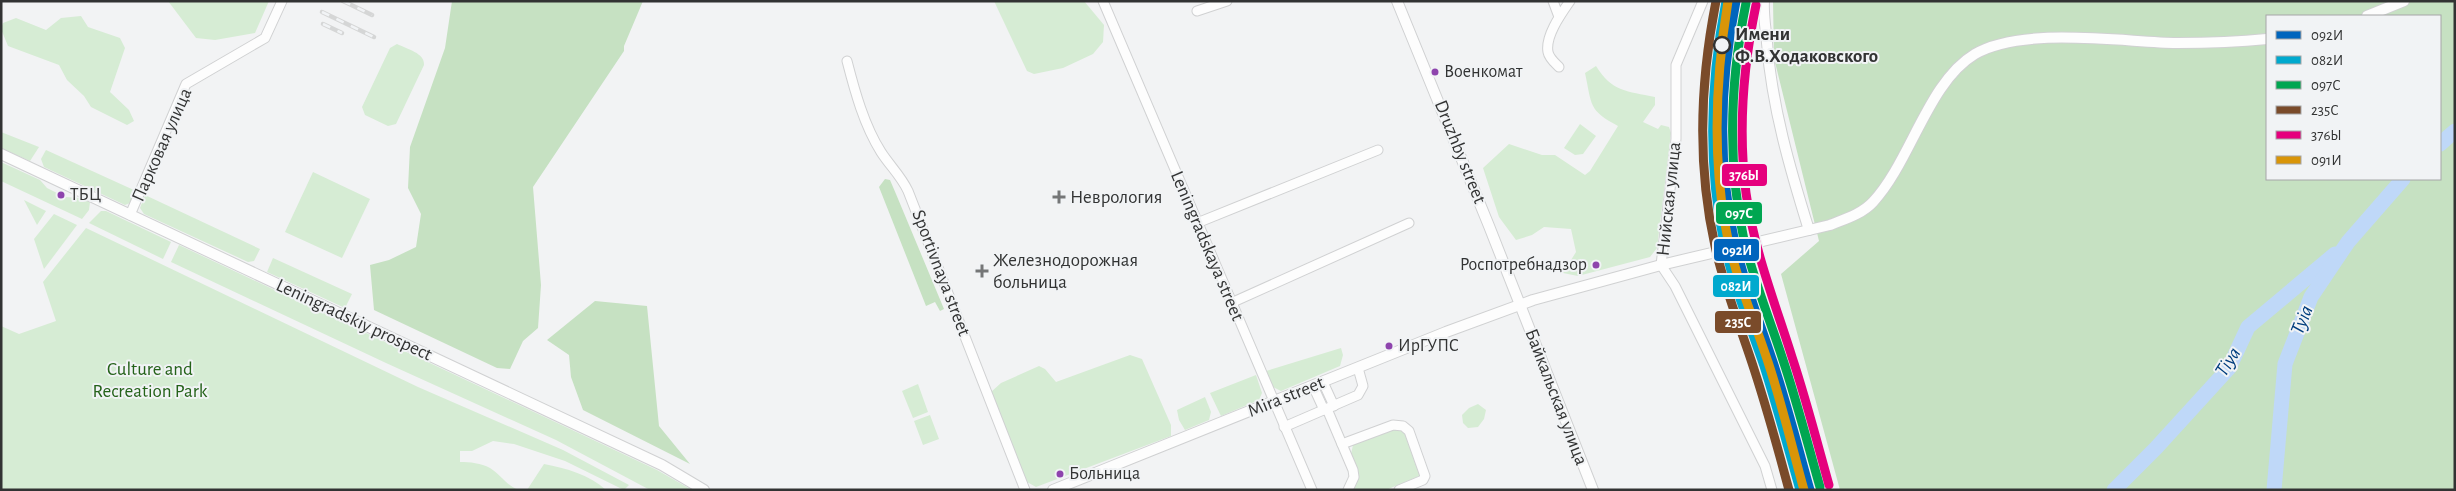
<svg xmlns="http://www.w3.org/2000/svg" width="2456" height="491" viewBox="0 0 2456 491" font-family="'Alegreya Sans',sans-serif">
  <style>
    .green { fill: #d6ecd4 }
    .forest { fill: #c6e1c2; fill-rule: evenodd }
    .lines { fill: none; stroke-linecap: round; stroke-linejoin: round }
    .river { stroke: #bfd8f8; stroke-width: 15 }
    .minor-casing { stroke: #d0d1d2; stroke-width: 11 }
    .tertiary-casing { stroke: #d0d1d2; stroke-width: 12 }
    .minor { stroke: #fdfdfd; stroke-width: 9 }
    .tertiary { stroke: #fdfdfd; stroke-width: 10 }
    .rail-casing { stroke: #d5d6d6; stroke-width: 4.5 }
    .rail { stroke: #f1f3f5; stroke-width: 2.5; stroke-dasharray: 8; stroke-linecap: butt }
    .rail-1-casing { stroke: #f1f3f5; stroke-width: 12 }
    .rail-2-casing { stroke: #f1f3f5; stroke-width: 12 }
    .rail-3-casing { stroke: #f1f3f5; stroke-width: 12 }
    .rail-4-casing { stroke: #f1f3f5; stroke-width: 12 }
    .rail-5-casing { stroke: #f1f3f5; stroke-width: 12 }
    .rail-6-casing { stroke: #f1f3f5; stroke-width: 12 }
    .rail-1 { stroke: #0065bd; stroke-width: 9 }
    .rail-2 { stroke: #00a9ce; stroke-width: 9 }
    .rail-3 { stroke: #00a651; stroke-width: 9 }
    .rail-4 { stroke: #7a4b2a; stroke-width: 9 }
    .rail-5 { stroke: #e5007d; stroke-width: 9 }
    .rail-6 { stroke: #d99508; stroke-width: 9 }
    .stop-dot { fill: #f1f3f5; stroke: #323333; stroke-width: 2.5 }
    .bus-dot { fill: #8e44ad; stroke: #f1f3f5; stroke-width: 2 }
    .poi-dot { fill: #757677; stroke: #f1f3f5; stroke-width: 2 }
    .labels { text-anchor: middle; dominant-baseline: central; stroke-width: 4; stroke-linejoin: round; paint-order: stroke }
    .bus-label { font-size: 18px; fill: #323333; stroke: #f1f3f5; text-anchor: start }
    .stop-label { font-size: 19px; font-weight: bold; fill: #323333; stroke: #f1f3f5; text-anchor: start }
    .street-label { font-size: 19px; fill: #323333; stroke: #f1f3f5 }
    .poi-label { font-size: 19px; fill: #323333; stroke: #f1f3f5; text-anchor: start }
    .park-label { font-size: 19px; fill: #246219; stroke: #f1f3f5 }
    .water-label { font-size: 20px; font-style: italic; fill: #003d7d; stroke: #f1f3f5 }
    .line-badge { stroke: #f1f3f5; stroke-width: 2 }
    .badge-label { font-size: 14px; text-anchor: middle; font-weight: bold; fill: #fff }
  </style>
  <rect width="100%" height="100%" fill="#f2f3f4"/>
  <g class="green">
    <path d="M168,1H269L255,33L215,40L196,38Z"/>
    <path d="M994,1H1084L1104,25L1103,42L1093,54L1063,68L1034,74L1027,71Z"/>
    <path d="M81,16L88,27L120,38L125,48L110,92L129,110L134,121L127,125L91,107L84,96L67,80L59,65L8,46L1,29L3,23L16,18L46,30L61,18Z"/>
    <path d="M397,44C407,49 425,53 424,65L396,124L388,126L365,115L362,107L390,48Z"/>
    <path d="M1596,66C1612,92 1627,91 1655,97V105L1643,122L1658,129L1661,125L1669,127L1671,133L1657,248L1650,257L1578,276L1563,273L1576,252L1571,229L1544,227L1532,235L1516,240L1499,217L1483,168L1509,144L1542,155H1555L1585,175L1590,171L1618,126C1588,110 1592,105 1585,73Z"/>
    <path d="M1580,124L1596,136L1583,154L1575,155L1564,148Z"/>
    <path d="M1,132L39,147L30,161L1,148Z"/>
    <path d="M46,150L136,191L130,203L125,205L44,167L41,159Z"/>
    <path d="M1,162L40,180L47,188L65,197L80,198L90,202L89,210L82,219L1,181Z"/>
    <path d="M313,172L370,199L342,258L285,232Z"/>
    <path d="M145,195L260,249L254,261L248,262L144,214L140,208Z"/>
    <path d="M24,200L46,211L37,225Z"/>
    <path d="M101,211H106L171,242L163,259L89,223Z"/>
    <path d="M54,214L77,225L44,269L34,239Z"/>
    <path d="M86,228L418,387L563,450L629,485L624,490L565,461L514,444L493,441L472,451H460V462C470,462 481,463 490,468C501,475 507,486 519,490H1V326L19,334L56,321L43,282Z"/>
    <path d="M179,245L657,470L692,490H650L556,440L386,363L171,262Z"/>
    <path d="M273,258L352,294L345,308L267,272Z"/>
    <path d="M1341,348L1343,355L1340,366L1281,391L1273,387L1266,371Z"/>
    <path d="M1130,355L1142,359L1171,425V436L1036,487L1027,482L991,392L1001,383L1039,366L1045,369L1056,382Z"/>
    <path d="M1256,375L1262,393L1259,400L1221,416L1210,393Z"/>
    <path d="M918,384L928,412L913,418L902,391Z"/>
    <path d="M1205,397L1211,412L1209,420L1185,430L1179,420L1177,410Z"/>
    <path d="M1478,404L1486,410L1484,419L1478,427L1468,428L1463,423L1462,415L1469,408Z"/>
    <path d="M930,415L939,439L923,445L914,421Z"/>
    <path d="M1399,429L1405,432L1421,474L1419,476L1386,490H1352L1359,476L1351,454L1353,445L1391,430Z"/>
    <path d="M544,464C566,468 590,475 606,490H527Z"/>
  </g>
  <g class="forest">
    <path d="M452,1H643L624,46V51L533,187L541,285L538,328L523,341L510,369L497,368L374,310L370,265L389,260L416,247L421,214L408,188L410,147L445,48Z"/>
    <path d="M1773,1H2455V490H1840L1781,274L1819,241L1774,58ZM2267,16H2440V179H2267Z"/>
    <path d="M885,179L890,180L896,194L944,309L940,311L935,302L926,306L879,187Z"/>
    <path d="M595,301L647,306L659,426L690,464L583,410L571,377L569,355L547,340Z"/>
  </g>
  <g class="lines">
    <g class="river">
      <path d="M2440,144L2455,131"/>
      <path d="M2114,490L2156,448L2229,368L2248,327L2335,254"/>
      <path d="M2274,490L2285,364L2311,297L2348,242L2403,179"/>
    </g>
    <defs>
      <g id="minor">
        <path d="M1103,1L1312,490"/>
        <path d="M1553,1L1559,17"/>
        <path d="M1703,1L1676,65V139L1661,265L1675,286L1765,466L1772,490"/>
        <path d="M1197,11L1227,1"/>
        <path d="M847,61C855,92 864,125 881,152C890,166 901,176 908,191L1025,490"/>
        <path d="M1559,67C1555,63 1549,58 1548,52C1545,36 1561,14 1570,1"/>
        <path d="M130,215L186,84L265,38L282,1"/>
        <path d="M1197,223L1378,150"/>
        <path d="M1231,303L1409,223"/>
        <path d="M1323,382L1334,406"/>
        <path d="M1313,386L1324,410"/>
        <path d="M1327,409L1353,470L1354,477L1348,490"/>
        <path d="M1284,427L1358,395L1363,386L1358,368"/>
        <path d="M1342,444L1393,425L1403,426L1409,431L1425,476L1423,480L1399,490"/>
      </g>
      <g id="tertiary">
        <path d="M1397,1L1489,226L1593,490"/>
        <path d="M1764,1C1763,15 1766,30 1767,43C1772,107 1790,169 1809,230"/>
        <path d="M2367,16L2404,1"/>
        <path d="M1,154L662,465L704,490"/>
        <path d="M1053,490L1446,332L1533,300L1661,265L1830,225C1845,219 1862,214 1873,202C1911,161 1928,82 1975,54C2023,26 2122,42 2177,43C2207,43 2237,42 2267,39"/>
      </g>
    </defs>
    <use href="#minor" class="minor-casing"/>
    <use href="#tertiary" class="tertiary-casing"/>
    <use href="#minor" class="minor"/>
    <use href="#tertiary" class="tertiary"/>
    <defs>
      <g id="rail">
        <path d="M343,1L372,15"/>
        <path d="M322,12L374,37"/>
        <path d="M323,24L342,33"/>
      </g>
    </defs>
    <use href="#rail" class="rail-casing"/>
    <use href="#rail" class="rail"/>
    <defs>
      <path id="rail-1" d="M1736,1C1720,81 1717,163 1735,243C1744,283 1760,322 1773,362C1787,404 1798,447 1810,490"/>
      <path id="rail-2" d="M1726,1C1710,82 1707,162 1724,243C1733,285 1750,325 1764,366C1777,407 1788,448 1800,490"/>
      <path id="rail-3" d="M1746,3C1730,82 1727,162 1744,240C1754,281 1770,320 1783,360C1797,402 1808,445 1820,487"/>
      <path id="rail-4" d="M1716,1C1700,82 1697,165 1715,246C1724,288 1741,328 1754,369C1767,409 1778,449 1789,490"/>
      <path id="rail-5" d="M1756,5C1743,67 1738,130 1746,193C1754,250 1775,303 1792,357C1806,399 1817,442 1829,485"/>
      <path id="rail-6" d="M1728,1C1716,75 1712,150 1725,224C1733,272 1753,316 1768,362C1782,404 1792,447 1804,490"/>
    </defs>
    <use href="#rail-1" class="rail-1-casing"/>
    <use href="#rail-2" class="rail-2-casing"/>
    <use href="#rail-3" class="rail-3-casing"/>
    <use href="#rail-4" class="rail-4-casing"/>
    <use href="#rail-5" class="rail-5-casing"/>
    <use href="#rail-6" class="rail-6-casing"/>
    <use href="#rail-1" class="rail-1"/>
    <use href="#rail-2" class="rail-2"/>
    <use href="#rail-3" class="rail-3"/>
    <use href="#rail-4" class="rail-4"/>
    <use href="#rail-5" class="rail-5"/>
    <use href="#rail-6" class="rail-6"/>
  </g>
  <circle class="stop-dot" cx="1722" cy="45" r="8"/>
  <g class="bus-dot">
    <circle cx="1435" cy="72" r="4.5"/>
    <circle cx="61" cy="195" r="4.5"/>
    <circle cx="1596" cy="265" r="4.5"/>
    <circle cx="1389" cy="346" r="4.5"/>
    <circle cx="1060" cy="474" r="4.5"/>
  </g>
  <g class="poi-dot">
    <path d="M1056.5 189.5h5v5h5v5h-5v5h-5v-5h-5v-5h5z"/>
    <path d="M979.5 263.5h5v5h5v5h-5v5h-5v-5h-5v-5h5z"/>
  </g>
  <g class="labels">
    <g class="bus-label">
      <text x="1444" y="72">Военкомат</text>
      <text x="70" y="195">ТБЦ</text>
      <text x="1587" y="265" text-anchor="end">Роспотребнадзор</text>
      <text x="1398" y="346">ИрГУПС</text>
      <text x="1069" y="474">Больница</text>
    </g>
    <g class="stop-label">
      <text x="1735" y="34">Имени<tspan x="1735" dy="22">Ф.В.Ходаковского</tspan></text>
    </g>
    <g class="street-label">
      <text transform="translate(162 145) rotate(-66)">Парковая улица</text>
      <text transform="translate(1460 152) rotate(68)">Druzhby street</text>
      <text transform="translate(1669 199) rotate(-84)">Нийская улица</text>
      <text transform="translate(1207 246) rotate(67)">Leningradskaya street</text>
      <text transform="translate(941 273) rotate(69)">Sportivnaya street</text>
      <text transform="translate(354 320) rotate(25)">Leningradskiy prospect</text>
      <text transform="translate(1286 397) rotate(-22)">Mira street</text>
      <text transform="translate(1556 397) rotate(69)">Байкальская улица</text>
    </g>
    <g class="poi-label">
      <text x="1070" y="197">Неврология</text>
      <text x="993" y="260">Железнодорожная<tspan x="993" dy="22">больница</tspan></text>
    </g>
    <g class="park-label">
      <text x="150" y="369">Culture and<tspan x="150" dy="22">Recreation Park</tspan></text>
    </g>
    <g class="water-label">
      <text transform="translate(2302 320) rotate(-68)">Tyia</text>
      <text transform="translate(2228 362) rotate(-58)">Tiya</text>
    </g>
  </g>
  <g class="line-badge">
    <rect x="1721" y="163" width="47" height="24" rx="5" fill="#e5007d"/>
    <rect x="1715" y="201" width="48" height="24" rx="5" fill="#00a651"/>
    <rect x="1713" y="238" width="47" height="24" rx="5" fill="#0065bd"/>
    <rect x="1712" y="274" width="48" height="24" rx="5" fill="#00a9ce"/>
    <rect x="1714" y="310" width="48" height="24" rx="5" fill="#7a4b2a"/>
  </g>
  <g class="badge-label">
    <text x="1744" y="180">376Ы</text>
    <text x="1739" y="218">097С</text>
    <text x="1737" y="255">092И</text>
    <text x="1736" y="291">082И</text>
    <text x="1738" y="327">235С</text>
  </g>
  <rect width="2456" height="491" fill="none" stroke="#323333" stroke-width="5"/>
  <rect x="2266" y="15" width="175" height="165" fill="#f1f3f5" stroke="#a5a6a7"/>
  <rect x="2276" y="31" width="25" height="8" fill="#0065bd" stroke="#a5a6a7"/>
  <text x="2311" y="40" font-size="15" fill="#323333">092И</text>
  <rect x="2276" y="56" width="25" height="8" fill="#00a9ce" stroke="#a5a6a7"/>
  <text x="2311" y="65" font-size="15" fill="#323333">082И</text>
  <rect x="2276" y="81" width="25" height="8" fill="#00a651" stroke="#a5a6a7"/>
  <text x="2311" y="90" font-size="15" fill="#323333">097С</text>
  <rect x="2276" y="106" width="25" height="8" fill="#7a4b2a" stroke="#a5a6a7"/>
  <text x="2311" y="115" font-size="15" fill="#323333">235С</text>
  <rect x="2276" y="131" width="25" height="8" fill="#e5007d" stroke="#a5a6a7"/>
  <text x="2311" y="140" font-size="15" fill="#323333">376Ы</text>
  <rect x="2276" y="156" width="25" height="8" fill="#d99508" stroke="#a5a6a7"/>
  <text x="2311" y="165" font-size="15" fill="#323333">091И</text>
</svg>
